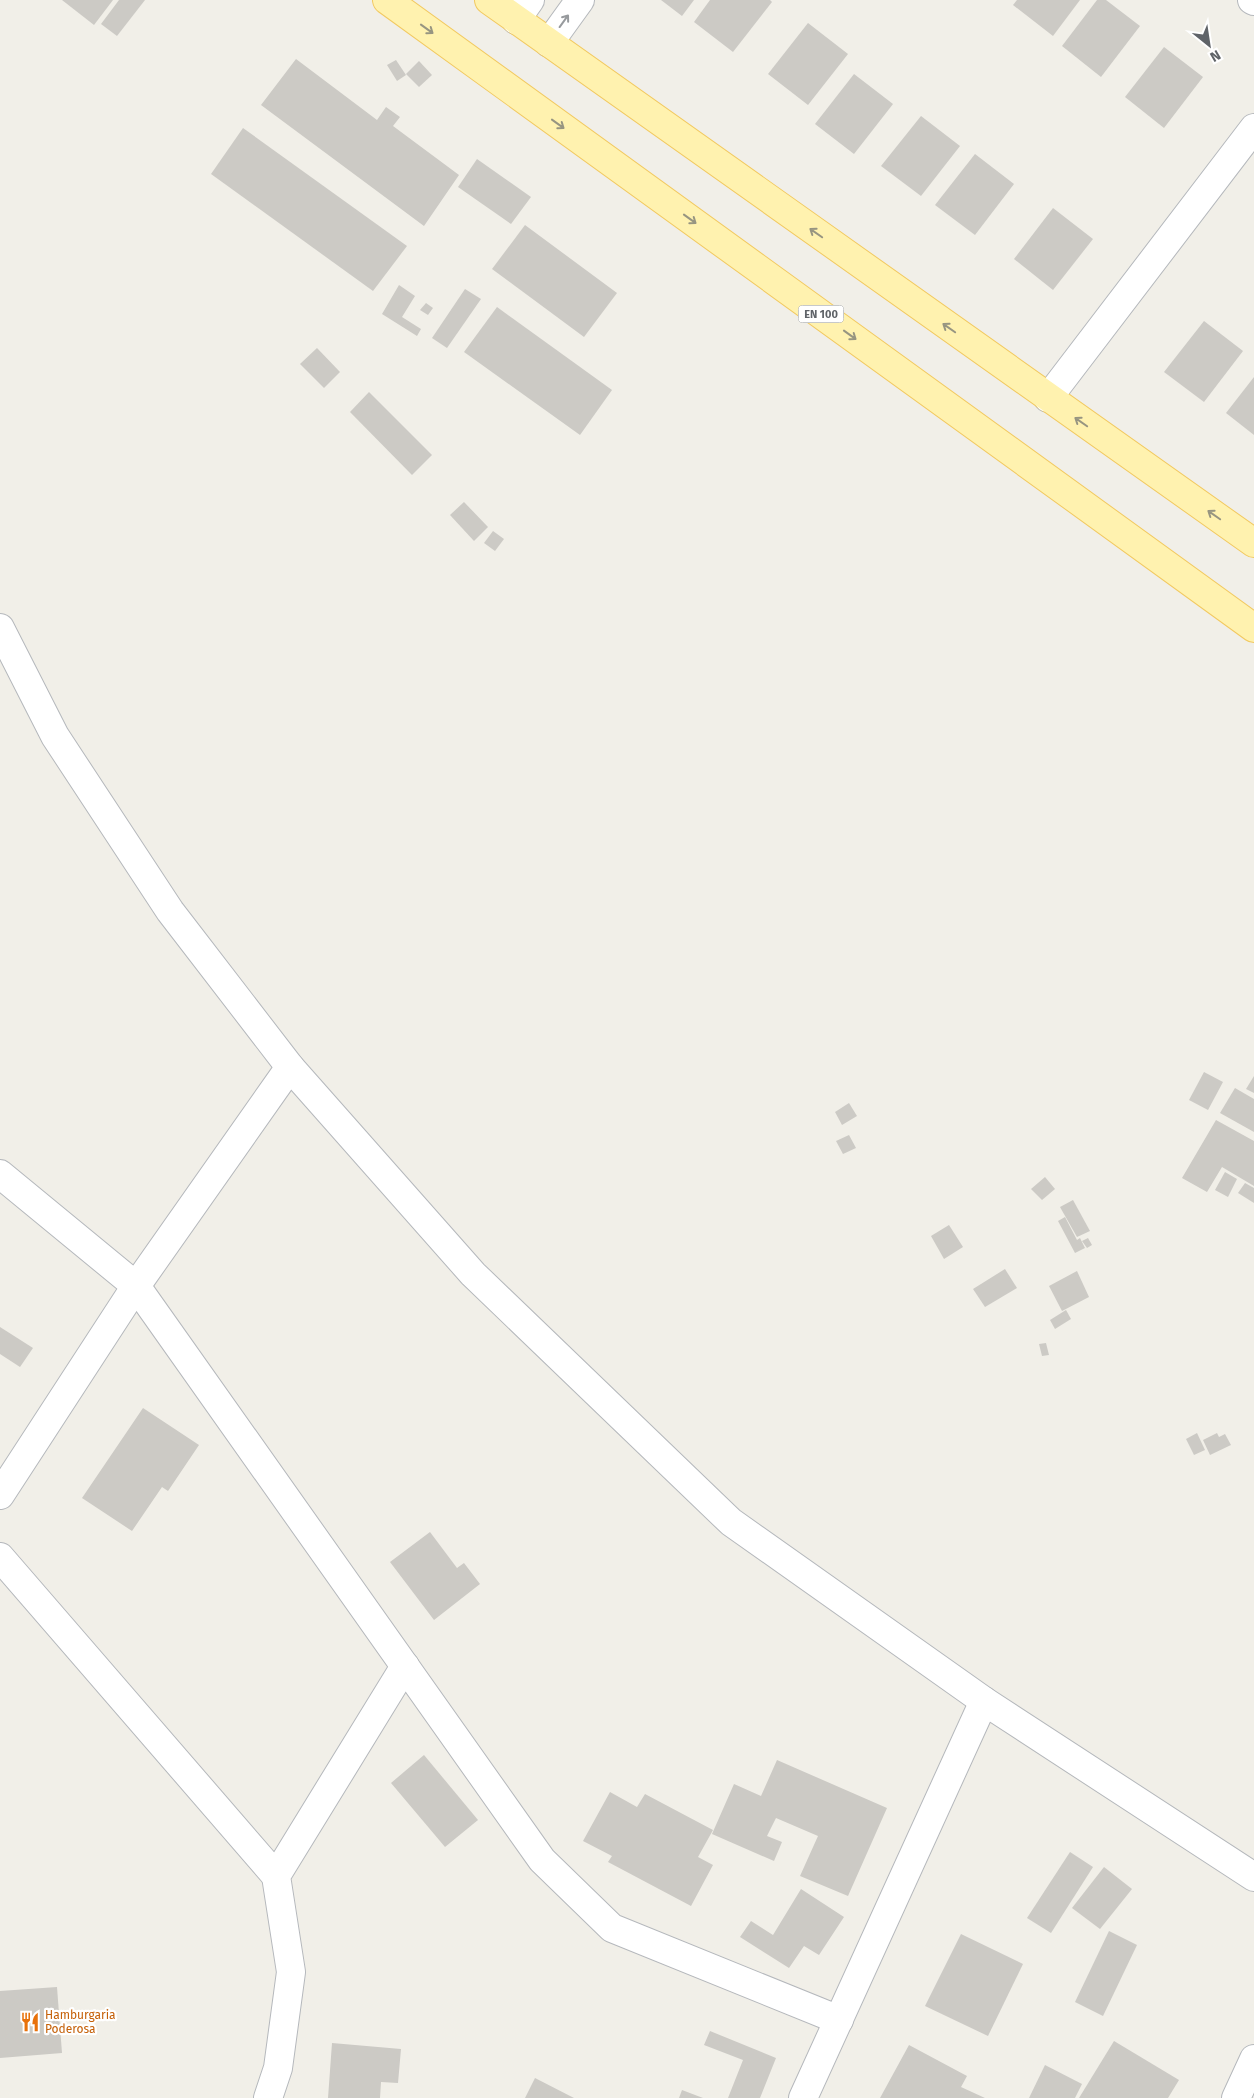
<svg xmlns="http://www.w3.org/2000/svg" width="1254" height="2098" viewBox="0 0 1254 2098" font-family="'Fira Sans',sans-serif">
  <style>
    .building { fill: #cccac5 }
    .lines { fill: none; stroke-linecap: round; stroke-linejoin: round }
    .minor-casing { stroke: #b5b8bc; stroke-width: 30 }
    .major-casing { stroke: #f2c960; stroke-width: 30 }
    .minor { stroke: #fff; stroke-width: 28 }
    .major { stroke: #fff2af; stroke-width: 28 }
    .oneway { stroke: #979a9d }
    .oneway2 { stroke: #979581 }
    .labels { text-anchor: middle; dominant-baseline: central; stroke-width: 4.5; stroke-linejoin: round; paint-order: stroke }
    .shield { fill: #fff; stroke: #8f9295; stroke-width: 1 }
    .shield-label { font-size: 11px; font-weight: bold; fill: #5f6368 }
    .food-label { font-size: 12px; fill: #c56008; stroke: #fff; text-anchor: start }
  </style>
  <rect width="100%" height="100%" fill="#f1efe8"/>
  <g class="building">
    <path d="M62,0H113L94,25Z"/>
    <path d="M119,0H145L117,36L101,24Z"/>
    <path d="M661,0H694L682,16Z"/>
    <path d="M710,0H770L772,2L733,52L694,22Z"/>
    <path d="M1017,0H1080L1053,36L1013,5Z"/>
    <path d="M1097,0H1106L1140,26L1101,77L1062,46Z"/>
    <path d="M808,23L848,54L808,105L768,74Z"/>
    <path d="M1164,47L1203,77L1164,128L1125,97Z"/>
    <path d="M296,59L377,120L386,107L400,117L393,126L459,175L424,226L261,105Z"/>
    <path d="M396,60L406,75L397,81L387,65Z"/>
    <path d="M419,61L432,75L419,87L406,74Z"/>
    <path d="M854,74L893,104L854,154L815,124Z"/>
    <path d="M921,116L960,146L921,196L881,166Z"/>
    <path d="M243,128L407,246L373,291L211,174Z"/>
    <path d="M975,154L1014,184L975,235L935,205Z"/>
    <path d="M477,159L531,197L511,224L458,187Z"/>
    <path d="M1053,208L1093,239L1053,290L1014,259Z"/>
    <path d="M525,225L617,293L584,337L492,269Z"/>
    <path d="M399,285L415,296L402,317L421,329L417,336L382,314Z"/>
    <path d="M465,289L481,299L447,348L432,338Z"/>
    <path d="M426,303L433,308L428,315L420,310Z"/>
    <path d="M497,307L612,390L580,435L464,352Z"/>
    <path d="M1204,321L1243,351L1204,402L1164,372Z"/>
    <path d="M317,348L340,372L324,388L300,364Z"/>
    <path d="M1254,377V435L1226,413Z"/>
    <path d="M369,392L432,455L412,475L350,412Z"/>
    <path d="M464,502L488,527L474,541L450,515Z"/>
    <path d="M493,531L504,539L495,551L484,543Z"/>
    <path d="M1204,1072L1223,1082L1208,1110L1189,1100Z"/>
    <path d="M1254,1076V1093L1246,1089Z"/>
    <path d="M1235,1088L1254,1099V1132L1220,1113Z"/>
    <path d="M849,1103L857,1116L842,1125L835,1112Z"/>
    <path d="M1216,1120L1254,1141V1186L1222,1167L1207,1192L1182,1178Z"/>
    <path d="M849,1135L856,1148L843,1154L836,1141Z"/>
    <path d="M1225,1172L1237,1179L1228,1197L1215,1190Z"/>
    <path d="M1045,1177L1055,1189L1042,1200L1031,1189Z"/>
    <path d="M1245,1183L1254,1188V1203L1238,1193Z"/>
    <path d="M1073,1200L1090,1231L1077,1237L1060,1207Z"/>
    <path d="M1065,1217L1077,1240L1080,1238L1085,1248L1075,1253L1058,1221Z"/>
    <path d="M949,1225L963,1247L944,1259L931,1236Z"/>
    <path d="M1088,1238L1092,1245L1087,1248L1082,1241Z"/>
    <path d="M1005,1269L1017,1288L985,1307L973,1289Z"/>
    <path d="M1077,1271L1089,1297L1062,1311L1049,1286Z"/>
    <path d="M1066,1310L1071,1319L1055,1329L1050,1320Z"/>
    <path d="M0,1327L33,1348L20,1367L0,1354Z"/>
    <path d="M1046,1343L1049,1355L1042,1356L1039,1344Z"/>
    <path d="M143,1408L199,1445L168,1491L162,1487L132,1531L82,1498Z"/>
    <path d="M1197,1433L1205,1450L1194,1455L1186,1439Z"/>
    <path d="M1217,1433L1219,1437L1225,1434L1231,1445L1210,1455L1203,1440Z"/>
    <path d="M430,1532L457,1568L464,1563L480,1584L434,1620L390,1562Z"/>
    <path d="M424,1755L478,1820L445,1847L391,1783Z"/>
    <path d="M777,1760L887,1808L848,1896L800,1876L818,1836L776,1818L767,1836L782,1842L774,1861L712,1834L734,1784L761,1796Z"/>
    <path d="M610,1792L637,1807L645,1794L713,1830L698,1857L713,1865L691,1906L608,1862L612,1856L583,1841Z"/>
    <path d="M1070,1852L1093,1867L1051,1933L1027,1918Z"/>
    <path d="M1104,1867L1132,1889L1100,1929L1072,1908Z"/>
    <path d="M801,1889L844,1917L819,1955L804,1946L789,1968L740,1937L751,1921L773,1935Z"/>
    <path d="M1109,1931L1137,1945L1103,2016L1075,2002Z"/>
    <path d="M961,1934L1023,1964L988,2036L925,2006Z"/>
    <path d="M57,1987L62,2053L0,2058V1991Z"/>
    <path d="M710,2031L776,2058L760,2098H728L743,2060L704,2045Z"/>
    <path d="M1114,2041L1179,2080L1168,2098H1079Z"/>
    <path d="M332,2043L401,2049L398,2083L381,2082L380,2098H328Z"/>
    <path d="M909,2045L967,2076L961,2087L985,2098H880Z"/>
    <path d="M1045,2065L1082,2084L1075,2098H1029Z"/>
    <path d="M535,2078L574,2098H525Z"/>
    <path d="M682,2090L703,2098H679Z"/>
  </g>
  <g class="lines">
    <defs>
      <g id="minor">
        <path d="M1252,0L1254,1"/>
        <path d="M516,20L530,0"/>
        <path d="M549,43L580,0"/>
        <path d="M1048,398L1254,128"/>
        <path d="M0,628L55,736L170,911L290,1067L473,1274L731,1522L984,1701L1254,1877"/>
        <path d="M0,1174L136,1286L542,1860L612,1928L839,2020"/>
        <path d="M0,1495L136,1286L290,1067"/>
        <path d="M0,1557L276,1876"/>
        <path d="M268,2098L278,2068L291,1972L276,1876L405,1666"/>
        <path d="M803,2098L984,1701"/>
        <path d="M1236,2098L1254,2059"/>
      </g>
      <g id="major">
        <path d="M387,0L1254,628"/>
        <path d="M489,0L1254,543"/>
      </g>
    </defs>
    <use href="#minor" class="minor-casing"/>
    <use href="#major" class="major-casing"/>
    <use href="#minor" class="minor"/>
    <use href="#major" class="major"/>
  </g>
  <defs><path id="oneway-shaft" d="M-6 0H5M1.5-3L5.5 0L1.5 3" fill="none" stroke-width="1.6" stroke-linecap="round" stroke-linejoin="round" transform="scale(1.25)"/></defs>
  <use class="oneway" href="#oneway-shaft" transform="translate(564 21) rotate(-54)"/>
  <g class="oneway2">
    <use href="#oneway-shaft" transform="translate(427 29) rotate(36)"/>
    <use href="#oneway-shaft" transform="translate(558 124) rotate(36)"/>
    <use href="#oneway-shaft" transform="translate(690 219) rotate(36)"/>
    <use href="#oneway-shaft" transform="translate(816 233) rotate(-145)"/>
    <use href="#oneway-shaft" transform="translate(949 328) rotate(-145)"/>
    <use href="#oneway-shaft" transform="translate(850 335) rotate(36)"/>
    <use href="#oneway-shaft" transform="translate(1081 422) rotate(-145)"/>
    <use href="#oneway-shaft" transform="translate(1214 515) rotate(-145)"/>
  </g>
  <defs>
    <symbol id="restaurant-bare" viewBox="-9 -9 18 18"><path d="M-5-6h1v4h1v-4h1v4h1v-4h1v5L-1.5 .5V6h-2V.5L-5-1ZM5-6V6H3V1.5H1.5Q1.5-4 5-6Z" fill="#e8710a" stroke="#fff" stroke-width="2.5" paint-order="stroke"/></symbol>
  </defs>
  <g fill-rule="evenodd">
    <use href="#restaurant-bare" x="16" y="2008" width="28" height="28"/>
  </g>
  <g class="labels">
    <rect class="shield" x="798.5" y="305.5" width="45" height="17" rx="4"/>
    <g class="shield-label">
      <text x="821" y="314">EN 100</text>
    </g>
    <g class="food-label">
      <text x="45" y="2015">Hamburgaria<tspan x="45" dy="14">Poderosa</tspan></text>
    </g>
  </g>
  <g transform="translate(1209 45) rotate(150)" stroke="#ffffff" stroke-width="4" paint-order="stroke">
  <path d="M0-4L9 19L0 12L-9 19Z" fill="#5f6368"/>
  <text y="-8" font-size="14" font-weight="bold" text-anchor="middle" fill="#5f6368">N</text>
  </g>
</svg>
